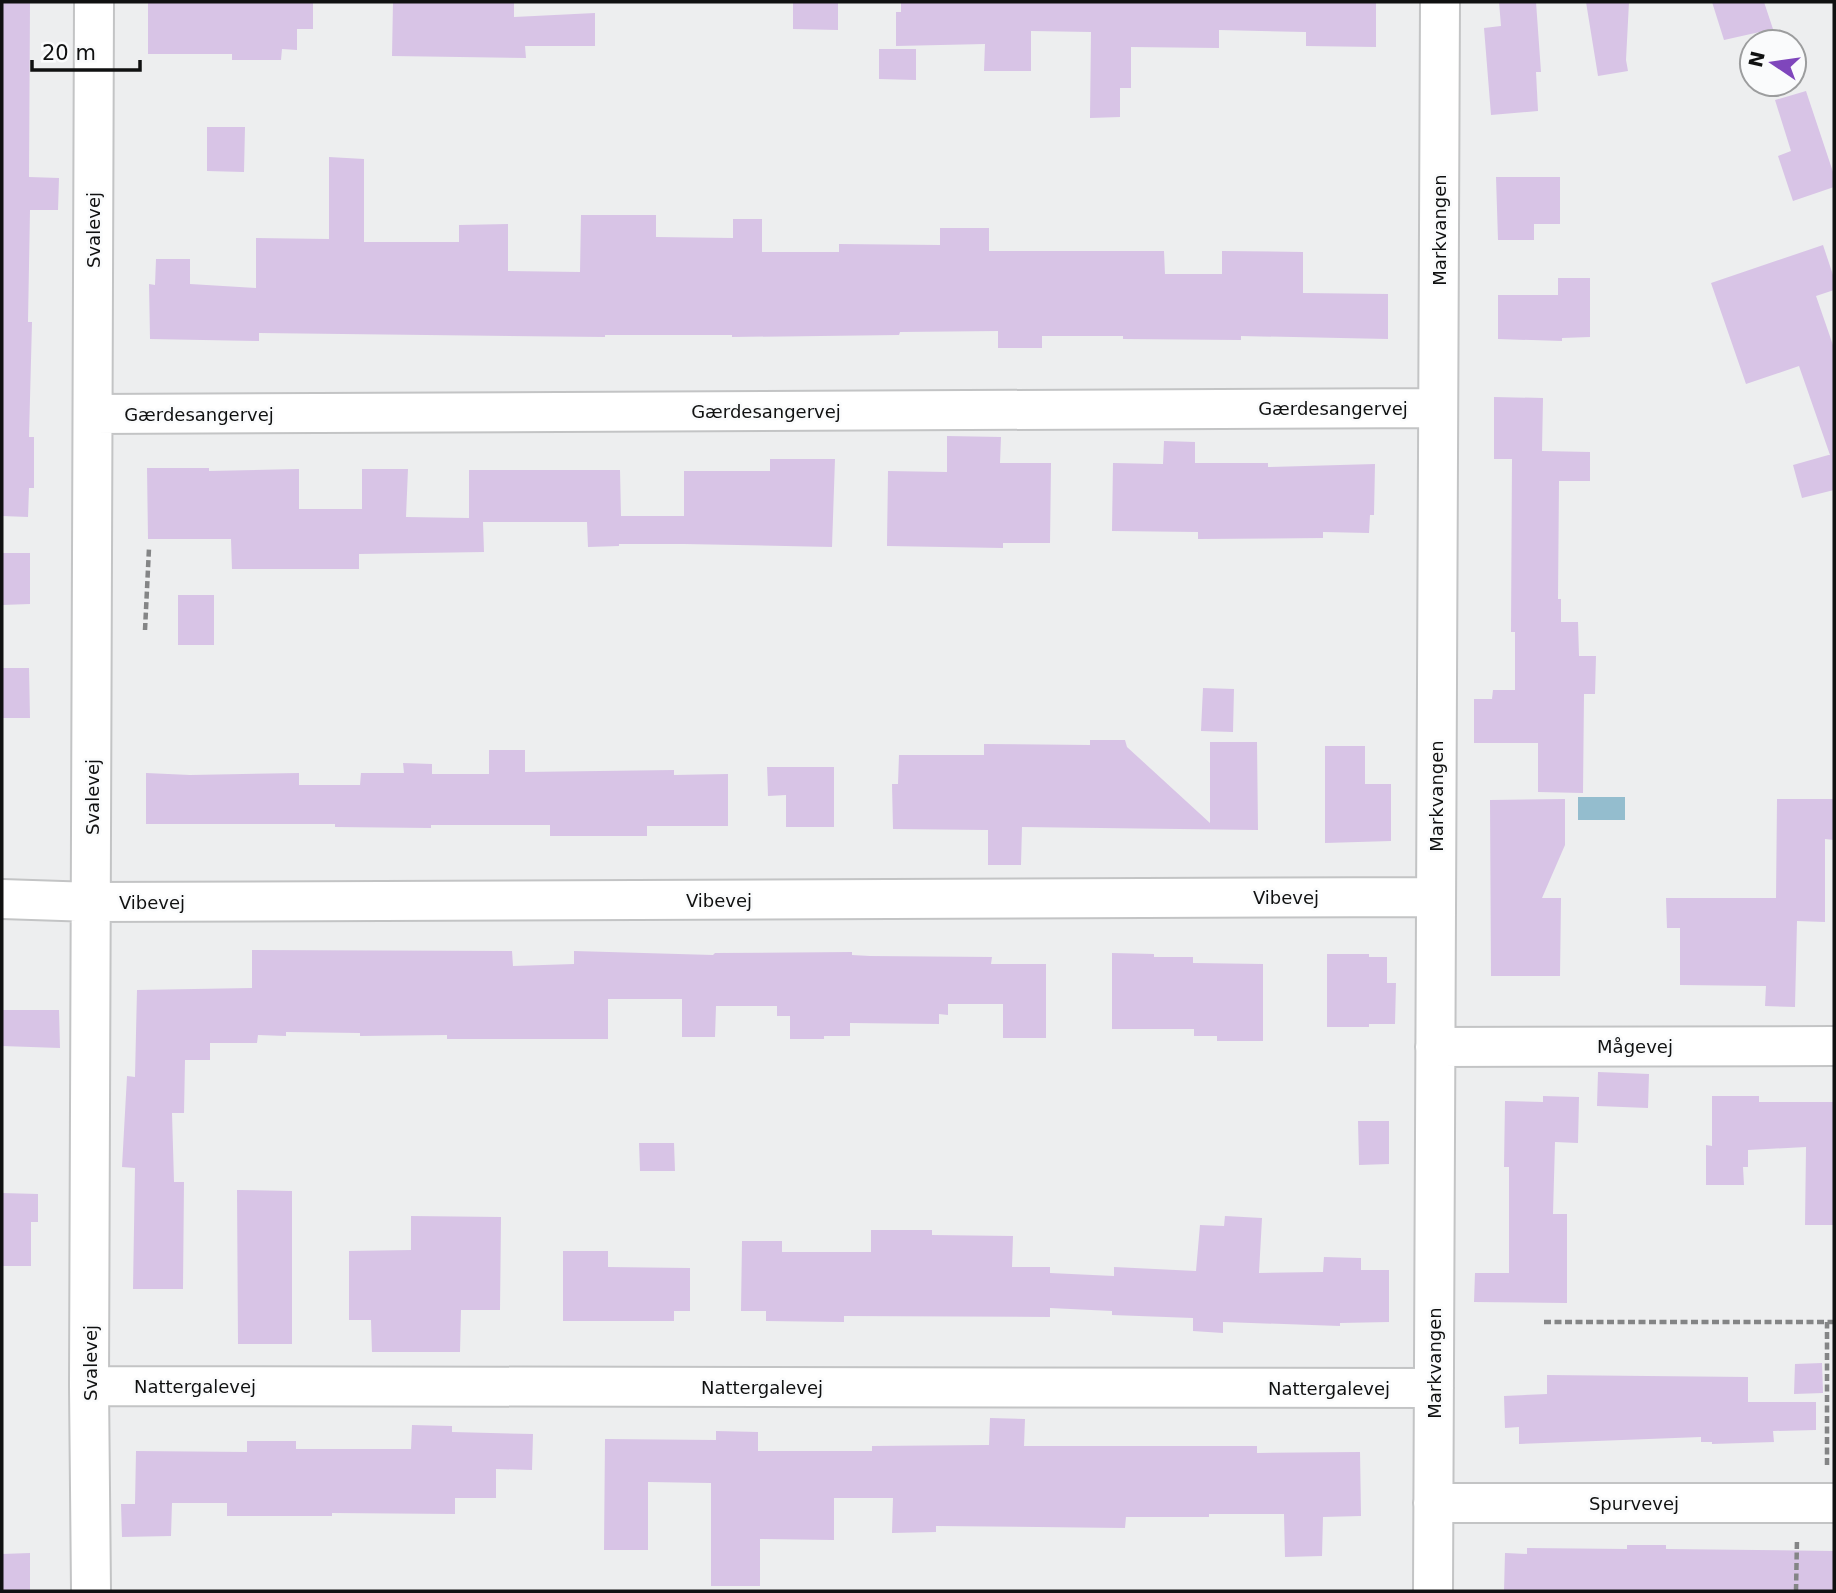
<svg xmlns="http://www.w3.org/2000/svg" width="1836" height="1593" font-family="'DejaVu Sans',sans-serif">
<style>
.water{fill:#94bdce}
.building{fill:#d8c4e6}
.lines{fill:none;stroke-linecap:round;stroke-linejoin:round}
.minor-casing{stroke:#c3c4c5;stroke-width:42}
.path{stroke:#848586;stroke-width:4.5;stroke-dasharray:7 3.5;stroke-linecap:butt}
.minor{stroke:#fff;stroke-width:38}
.labels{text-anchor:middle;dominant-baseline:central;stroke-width:5;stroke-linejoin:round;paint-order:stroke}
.street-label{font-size:18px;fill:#101111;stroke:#fafbfc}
</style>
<rect width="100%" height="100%" fill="#edeeef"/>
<path class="water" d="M 1578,797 L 1625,797 L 1625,820 L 1578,820 Z"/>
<path class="building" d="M 2,2 L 30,2 L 29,177 L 59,178 L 58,210 L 30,210 L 28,322 L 32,322 L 29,437 L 34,437 L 34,488 L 29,488 L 28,517 L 2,516 Z
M 148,2 L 313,2 L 313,29 L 297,29 L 297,50 L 282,49 L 281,60 L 232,60 L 232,54 L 148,54 Z
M 393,2 L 514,2 L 514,17 L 595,13 L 595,46 L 525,46 L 526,58 L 392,56 Z
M 793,2 L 838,2 L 838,30 L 793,29 Z
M 901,2 L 1376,2 L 1376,47 L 1306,46 L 1306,32 L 1219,30 L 1219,48 L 1131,47 L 1131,88 L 1120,88 L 1120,117 L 1090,118 L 1091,32 L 1031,31 L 1031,71 L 984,71 L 985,44 L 896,46 L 896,12 L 901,12 Z
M 1499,2 L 1536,2 L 1541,72 L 1536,72 L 1538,111 L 1491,115 L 1484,28 L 1501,26 Z
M 1586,2 L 1629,2 L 1626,60 L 1628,71 L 1598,76 Z
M 1712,2 L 1764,2 L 1773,29 L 1724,40 Z
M 879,49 L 916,49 L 916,80 L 879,79 Z
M 1806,91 L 1834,175 L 1834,187 L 1793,201 L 1778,156 L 1791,151 L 1775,100 Z
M 207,127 L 245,127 L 244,172 L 207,171 Z
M 329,157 L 364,159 L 364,242 L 459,242 L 459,225 L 508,224 L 508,271 L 580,272 L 581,215 L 656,215 L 656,237 L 733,238 L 733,219 L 762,219 L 762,252 L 839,252 L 839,244 L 940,245 L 940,228 L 989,228 L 989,251 L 1164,251 L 1165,274 L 1222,274 L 1222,251 L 1303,252 L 1303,293 L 1388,294 L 1388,339 L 1241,336 L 1241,340 L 1123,339 L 1123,336 L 1042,336 L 1042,348 L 998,348 L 998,331 L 900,332 L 899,335 L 732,337 L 732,335 L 605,335 L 605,337 L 259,333 L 259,341 L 150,339 L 149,284 L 155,285 L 156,259 L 190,259 L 190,284 L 256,288 L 256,238 L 329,239 Z
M 1496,177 L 1560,177 L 1560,224 L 1534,224 L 1534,240 L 1498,240 Z
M 1823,245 L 1834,278 L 1834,290 L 1816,296 L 1834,348 L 1834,490 L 1802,498 L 1793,465 L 1832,454 L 1830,455 L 1799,366 L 1746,384 L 1711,283 Z
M 1558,278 L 1590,278 L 1590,337 L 1562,338 L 1562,341 L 1498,339 L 1498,295 L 1558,295 Z
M 1494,397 L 1543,398 L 1542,451 L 1590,452 L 1590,481 L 1559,481 L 1558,599 L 1561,599 L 1561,622 L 1578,622 L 1579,656 L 1596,656 L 1595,694 L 1584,694 L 1583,793 L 1538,792 L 1538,743 L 1474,743 L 1474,699 L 1492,699 L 1493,690 L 1515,690 L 1515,632 L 1511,632 L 1512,459 L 1494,459 Z
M 947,436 L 1001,437 L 1000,463 L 1051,463 L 1050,543 L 1003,543 L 1003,548 L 887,546 L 888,471 L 947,472 Z
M 1164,441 L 1195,442 L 1195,463 L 1268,463 L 1268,467 L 1375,464 L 1374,515 L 1370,515 L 1369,533 L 1323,532 L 1323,538 L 1198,539 L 1198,532 L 1112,531 L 1113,463 L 1163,464 Z
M 770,459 L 835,459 L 832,547 L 684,544 L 619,544 L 619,546 L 588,547 L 587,522 L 483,522 L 484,552 L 359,554 L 359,569 L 232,569 L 231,539 L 148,539 L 147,468 L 209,468 L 209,471 L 299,469 L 299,509 L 362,509 L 362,469 L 408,469 L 406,517 L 469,518 L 469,470 L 620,470 L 621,516 L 684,516 L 684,471 L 770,471 Z
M 2,553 L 30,553 L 30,604 L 2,605 Z
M 178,595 L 214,595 L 214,645 L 178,645 Z
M 2,668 L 29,668 L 30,718 L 2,718 Z
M 1203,688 L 1234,689 L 1233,732 L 1201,731 Z
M 1090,740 L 1125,740 L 1127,747 L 1210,823 L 1210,742 L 1257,742 L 1258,830 L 1022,827 L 1021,865 L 988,865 L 988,830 L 893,829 L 892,784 L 898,784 L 899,755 L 984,755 L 984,744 L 1090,745 Z
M 1325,746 L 1365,746 L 1365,784 L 1391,784 L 1391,841 L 1325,843 Z
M 489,750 L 525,750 L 525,772 L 674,770 L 674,775 L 728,774 L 728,826 L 647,826 L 647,836 L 550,836 L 550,825 L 431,825 L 431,828 L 335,827 L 335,824 L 146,824 L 146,773 L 190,775 L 299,773 L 299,785 L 360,785 L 361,773 L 404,773 L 403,763 L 432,764 L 432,774 L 489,774 Z
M 767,767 L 834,767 L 834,827 L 786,827 L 786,795 L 768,796 Z
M 1565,799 L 1565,845 L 1542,898 L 1561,898 L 1560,976 L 1491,976 L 1490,800 Z
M 1777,799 L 1834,799 L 1834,840 L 1825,839 L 1825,922 L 1797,921 L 1795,1007 L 1765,1006 L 1766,986 L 1680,985 L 1680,928 L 1667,928 L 1666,898 L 1776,898 Z
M 252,950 L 512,951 L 513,966 L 574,964 L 574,951 L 713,955 L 715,953 L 852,952 L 852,955 L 870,956 L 992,957 L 991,964 L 1046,964 L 1046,1038 L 1003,1038 L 1003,1004 L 948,1004 L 948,1015 L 939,1014 L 939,1024 L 850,1023 L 850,1036 L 824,1036 L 824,1039 L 790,1039 L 790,1016 L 777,1016 L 777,1006 L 716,1006 L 715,1037 L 682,1037 L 682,999 L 608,999 L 608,1039 L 447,1039 L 447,1035 L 360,1036 L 360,1033 L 286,1032 L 286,1036 L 258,1035 L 257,1043 L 210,1043 L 210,1060 L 185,1060 L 184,1113 L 172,1113 L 174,1182 L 184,1182 L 183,1289 L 133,1289 L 135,1168 L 122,1167 L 127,1076 L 135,1077 L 137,990 L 252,988 Z
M 1112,953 L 1154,954 L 1154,957 L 1193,957 L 1193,963 L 1263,964 L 1263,1041 L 1217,1041 L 1217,1036 L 1194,1036 L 1194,1029 L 1112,1029 Z
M 1327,954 L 1369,954 L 1369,957 L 1387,957 L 1387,983 L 1396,983 L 1395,1024 L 1369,1024 L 1369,1027 L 1327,1027 Z
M 2,1010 L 59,1010 L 60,1048 L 2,1046 Z
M 1598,1072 L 1649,1074 L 1648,1108 L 1597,1106 Z
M 1543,1096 L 1579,1097 L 1578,1143 L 1555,1142 L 1553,1214 L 1567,1214 L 1567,1303 L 1474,1302 L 1475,1273 L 1509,1273 L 1509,1167 L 1504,1167 L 1505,1101 L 1543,1102 Z
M 1712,1096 L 1759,1096 L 1759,1102 L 1834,1102 L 1834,1225 L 1805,1225 L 1806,1147 L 1748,1150 L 1748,1167 L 1743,1167 L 1744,1185 L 1706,1185 L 1706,1145 L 1712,1146 Z
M 1358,1121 L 1389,1121 L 1389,1164 L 1359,1165 Z
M 639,1143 L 674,1143 L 675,1171 L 640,1171 Z
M 237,1190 L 292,1191 L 292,1344 L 238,1344 Z
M 2,1193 L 38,1194 L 38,1222 L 31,1222 L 31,1266 L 2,1266 Z
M 411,1216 L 501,1217 L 500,1310 L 461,1310 L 460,1352 L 372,1352 L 371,1320 L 349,1320 L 349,1251 L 411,1250 Z
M 1225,1216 L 1262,1218 L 1259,1273 L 1323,1272 L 1324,1257 L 1361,1258 L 1361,1270 L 1389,1270 L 1389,1322 L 1340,1323 L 1340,1326 L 1223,1322 L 1223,1333 L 1193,1331 L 1193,1318 L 1112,1315 L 1112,1311 L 1050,1308 L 1050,1317 L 844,1316 L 844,1322 L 766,1321 L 766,1311 L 741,1311 L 742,1241 L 782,1241 L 782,1252 L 871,1252 L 871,1230 L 932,1230 L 932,1235 L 1013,1236 L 1012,1267 L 1050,1267 L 1050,1273 L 1114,1276 L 1114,1267 L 1196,1271 L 1200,1225 L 1224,1226 Z
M 563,1251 L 608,1251 L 608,1267 L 690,1268 L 690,1311 L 674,1311 L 674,1321 L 563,1321 Z
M 1822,1363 L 1823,1393 L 1794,1394 L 1795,1364 Z
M 1547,1375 L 1748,1377 L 1748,1402 L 1816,1402 L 1816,1430 L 1773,1431 L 1774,1442 L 1712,1444 L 1712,1442 L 1701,1442 L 1701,1437 L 1519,1444 L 1519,1427 L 1505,1428 L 1504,1396 L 1547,1394 Z
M 990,1418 L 1025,1419 L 1024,1446 L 1257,1446 L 1257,1453 L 1360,1452 L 1361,1516 L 1323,1517 L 1322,1556 L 1285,1557 L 1284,1514 L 1209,1514 L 1209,1517 L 1126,1517 L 1125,1528 L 936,1526 L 936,1532 L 892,1533 L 893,1498 L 834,1498 L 834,1540 L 760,1539 L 760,1586 L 711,1586 L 711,1483 L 648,1482 L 648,1550 L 604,1550 L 605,1439 L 716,1440 L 716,1431 L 758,1432 L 758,1451 L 872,1451 L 872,1446 L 989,1445 Z
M 412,1425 L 452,1426 L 452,1432 L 533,1434 L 532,1470 L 496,1469 L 496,1498 L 455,1498 L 455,1514 L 332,1513 L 332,1516 L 227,1516 L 227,1503 L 172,1503 L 171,1536 L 122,1537 L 121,1504 L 135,1504 L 136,1451 L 247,1452 L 247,1441 L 296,1441 L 296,1449 L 411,1449 Z
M 1627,1545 L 1666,1545 L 1666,1549 L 1834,1551 L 1834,1591 L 1504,1591 L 1505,1553 L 1527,1554 L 1527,1548 L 1627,1549 Z
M 30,1553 L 30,1591 L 2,1591 L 2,1554 Z"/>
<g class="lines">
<defs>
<path id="minor" d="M 93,414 L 1438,408
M 2,899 L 92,902 L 1436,897
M 1435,1047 L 1834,1046
M 89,1386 L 1434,1388
M 1433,1503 L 1834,1503
M 91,1591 L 89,1386 L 94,2
M 1433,1591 L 1440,2"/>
</defs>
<use href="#minor" class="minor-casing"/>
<path class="path" d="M 145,630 L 149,548
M 1544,1322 L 1834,1322
M 1827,1465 L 1827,1322
M 1796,1591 L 1797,1539"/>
<use href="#minor" class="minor"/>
</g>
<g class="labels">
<g class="street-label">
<text transform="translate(93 230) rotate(-90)">Svalevej</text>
<text transform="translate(1439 230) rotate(-90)">Markvangen</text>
<text x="1333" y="408">Gærdesangervej</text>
<text x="766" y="411">Gærdesangervej</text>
<text x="199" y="414">Gærdesangervej</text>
<text transform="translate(1436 796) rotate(-90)">Markvangen</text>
<text transform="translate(92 797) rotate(-90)">Svalevej</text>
<text x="1286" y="897">Vibevej</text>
<text x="719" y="900">Vibevej</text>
<text x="152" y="902">Vibevej</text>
<text x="1635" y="1046">Mågevej</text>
<text transform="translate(90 1363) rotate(-90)">Svalevej</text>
<text transform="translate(1434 1363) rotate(-90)">Markvangen</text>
<text x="195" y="1386">Nattergalevej</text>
<text x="762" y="1387">Nattergalevej</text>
<text x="1329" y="1388">Nattergalevej</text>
<text x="1634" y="1503">Spurvevej</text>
</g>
</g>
<rect width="1836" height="1593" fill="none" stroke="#101111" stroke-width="7"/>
<g transform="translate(1773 63) rotate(283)"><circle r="33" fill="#fafbfc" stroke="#9c9d9e" stroke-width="2"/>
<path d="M0-5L12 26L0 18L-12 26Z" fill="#7f46bc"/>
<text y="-10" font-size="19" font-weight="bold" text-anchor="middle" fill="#101111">N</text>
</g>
<path d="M32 60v10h108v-10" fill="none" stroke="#101111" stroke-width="3.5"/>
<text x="42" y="60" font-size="21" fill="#101111" stroke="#fafbfc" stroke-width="5" paint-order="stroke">20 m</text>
</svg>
